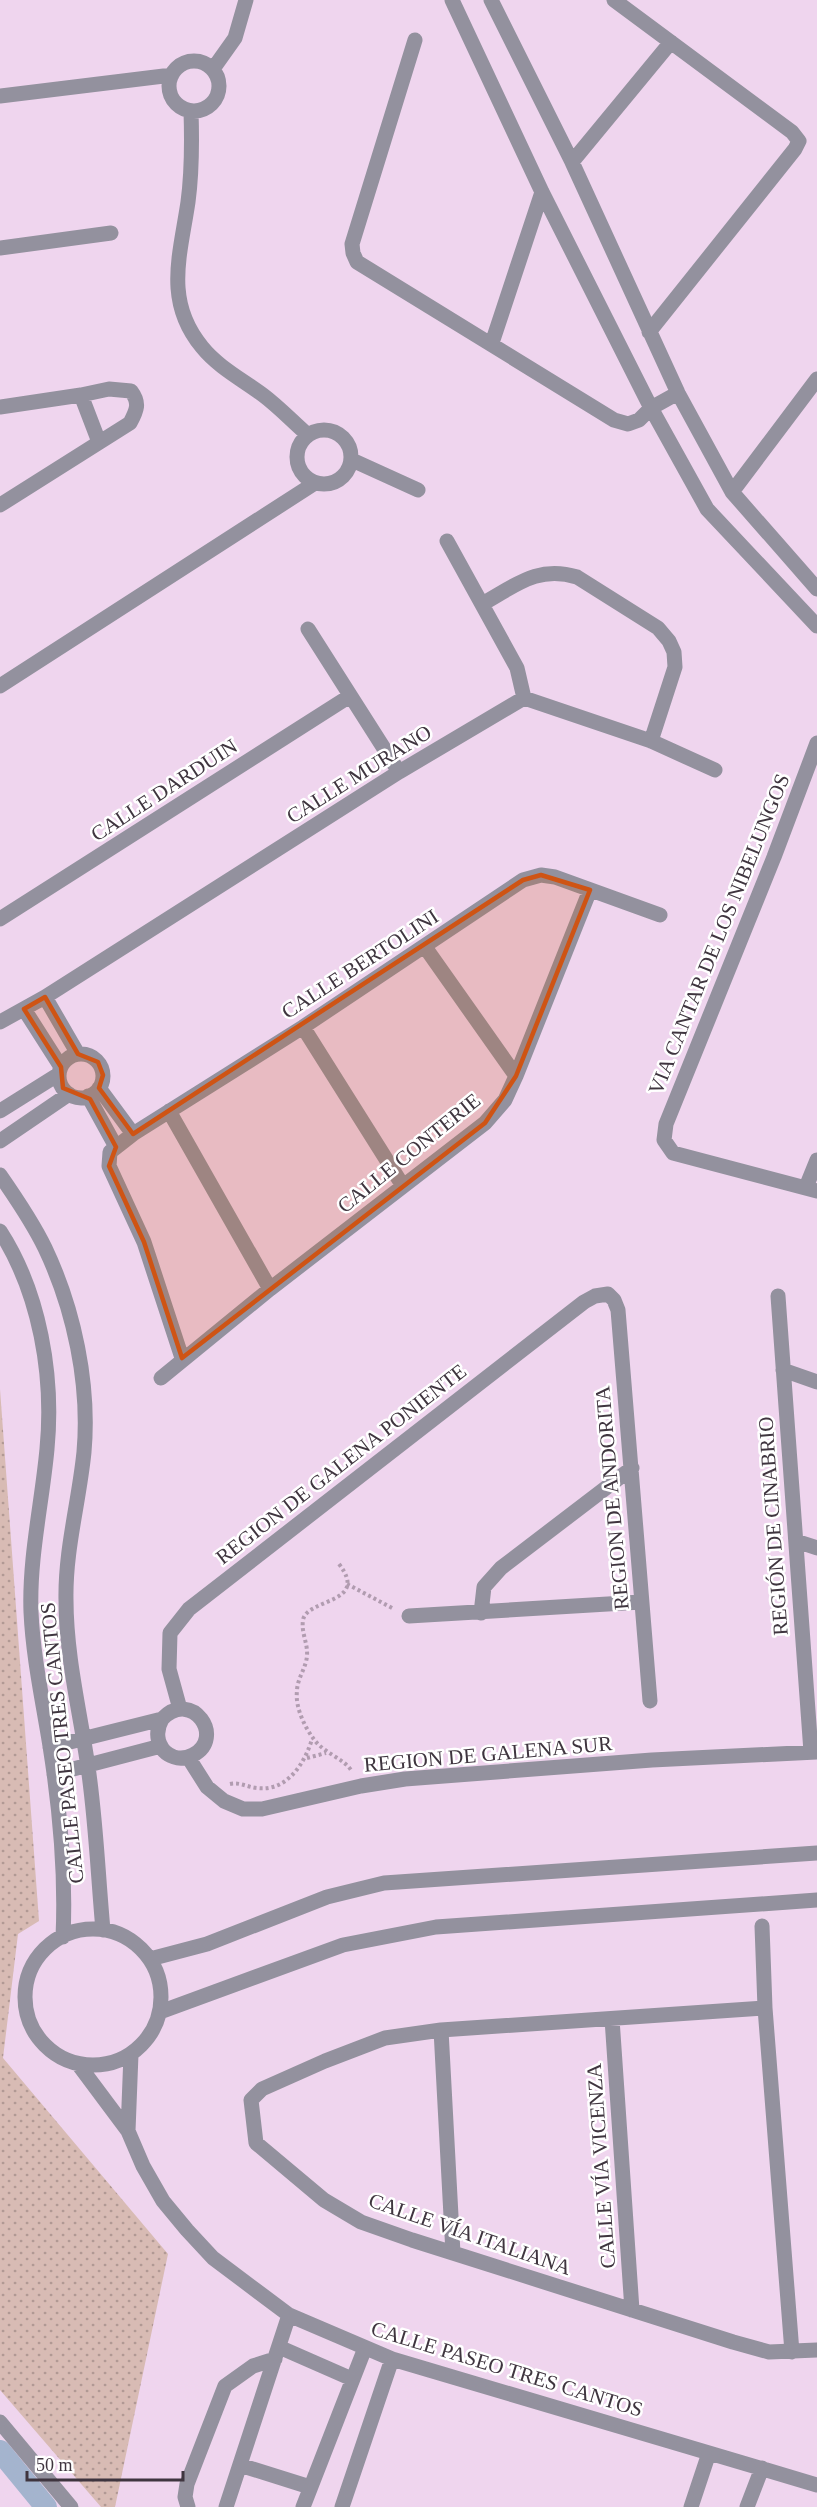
<svg xmlns="http://www.w3.org/2000/svg" width="817" height="2507" font-family="Georgia,serif">
<style>
.grass{fill:url(#grass-dots)}
.lines{fill:none;stroke-linecap:round;stroke-linejoin:round}
.canal{stroke:#a4b4ce;stroke-width:22}
.path{stroke:#b19cb0;stroke-width:4;stroke-dasharray:3 3;stroke-linecap:butt}
.minor{stroke:#93919e;stroke-width:15}
.marked{fill:#cf5414;fill-opacity:0.2;stroke:#cf5414;stroke-width:4.5;stroke-linejoin:round}
.labels{text-anchor:middle;dominant-baseline:central;stroke-width:5;stroke-linejoin:round;paint-order:stroke}
.street-label{font-size:21px;fill:#3f353f;stroke:#fff}
</style>
<defs>
<pattern id="grass-dots" width="8" height="8" patternUnits="userSpaceOnUse" patternTransform="scale(1.5)"><rect width="8" height="8" fill="#d8bbb4"/><path d="M2 2h.1M6 6h.1" fill="none" stroke="#b19994" stroke-width="1.8" stroke-linecap="round"/></pattern>
</defs>
<rect width="100%" height="100%" fill="#efd5ee"/>
<path class="grass" d="M 0,1389 L 39,1921 L 18,1934 L 3,2058 L 168,2254 L 115,2507 L 101,2507 L 0,2390 Z"/>
<g class="lines">
<path class="canal" d="M 0,2451 L 46,2507"/>
<path class="path" d="M 339,1564 C 370,1604 307,1598 303,1620 C 301,1633 308,1643 307,1656 C 306,1668 297,1679 297,1691 C 295,1706 304,1726 313,1738 C 323,1753 343,1758 351,1770
M 347,1584 L 394,1609
M 307,1758 L 326,1753
M 230,1784 C 240,1782 247,1787 257,1788 C 287,1792 305,1763 312,1739"/>
<path class="minor" d="M 452,0 L 542,192 L 651,408 L 707,509 L 817,626
M 491,0 L 572,162 L 678,393 L 732,492 L 817,589
M 614,0 L 792,132 L 799,141 L 795,149 L 649,332
M 415,40 L 352,244 L 353,253 L 357,262 L 614,420 L 628,424 L 639,420 L 651,408 L 678,393
M169 86a25 25 0 1 1 50 0a25 25 0 1 1-50 0Z
M 213,69 L 235,38 L 246,0
M 0,96 L 172,75
M 191,111 C 192,141 192,172 188,202 C 180,256 164,301 202,347 C 218,367 243,380 263,395 C 279,407 293,422 308,435
M 572,162 L 671,42
M 0,248 L 111,233
M 492,343 L 542,192
M 81,395 L 99,442
M 0,407 L 81,395 L 109,389 L 131,391 C 140,403 137,410 130,423 L 0,505
M297 457a27 27 0 1 1 54 0a27 27 0 1 1-54 0Z
M 352,460 L 418,490
M 732,492 L 817,379
M 447,541 L 517,668 L 524,698
M 482,604 C 515,586 537,565 577,577 L 658,628 L 669,641 L 674,652 L 675,667 L 651,741
M 308,629 L 399,772
M 0,686 L 315,483
M 817,743 L 774,857 L 666,1124 L 664,1140 L 673,1153 L 817,1191
M 0,919 L 350,696
M 425,947 L 516,1076
M 45,997 L 78,1054
M 24,1009 L 61,1067
M 0,1022 L 45,997 L 399,772 L 524,698 L 651,741 L 715,770
M 303,1027 L 403,1186
M59 1076a22 22 0 1 1 44 0a22 22 0 1 1-44 0Z
M 99,1088 L 133,1134
M 88,1096 L 116,1147
M 0,1111 L 59,1074
M 169,1111 L 270,1289
M 0,1141 L 69,1094
M 0,1175 C 16,1198 33,1223 45,1248 C 74,1309 90,1384 84,1452 C 79,1502 65,1550 66,1600 C 66,1656 80,1712 88,1767 C 96,1821 98,1876 103,1930
M 806,1187 L 817,1160
M 0,1231 C 40,1293 54,1376 47,1449 C 42,1503 29,1558 31,1612 C 33,1657 43,1702 50,1746 C 60,1809 66,1873 63,1937
M 778,1296 L 811,1752
M 182,1358 L 144,1242 L 109,1166 L 110,1152 L 133,1134 L 303,1027 L 523,880 L 541,875 L 555,877 L 660,915
M 783,1370 L 817,1382
M 161,1378 L 270,1289 L 485,1123 L 505,1100 L 516,1076 L 590,890
M 796,1541 L 817,1548
M 481,1613 L 484,1587 L 501,1568 L 632,1468
M 409,1616 L 641,1602
M 180,1709 L 169,1669 L 170,1633 L 189,1609 L 584,1302 L 595,1296 L 608,1294 L 614,1300 L 618,1310 L 650,1701
M 50,1747 L 162,1719 C 192,1688 226,1738 193,1755 C 187,1758 180,1759 174,1757 C 157,1751 154,1733 162,1719
M 188,1757 L 207,1787 L 224,1801 L 243,1809 L 262,1809 L 361,1786 L 405,1779 L 652,1760 L 817,1752
M 54,1774 L 161,1746
M 762,1926 L 765,2008 L 792,2352
M25 1997a68 68 0 1 1 136 0a68 68 0 1 1-136 0Z
M 150,1959 L 207,1944 L 327,1897 L 384,1883 L 817,1853
M 765,2008 L 441,2030 L 385,2038 L 325,2061 L 262,2089 L 251,2100 L 256,2143 L 324,2200 L 361,2222 L 412,2240 L 733,2342 L 769,2352 L 817,2350
M 160,2012 L 343,1945 L 436,1927 L 817,1900
M 612,2019 L 632,2310
M 441,2030 L 453,2253
M 78,2064 L 128,2131 L 143,2166 L 163,2201 L 187,2230 L 213,2258 L 289,2315 L 392,2359 L 817,2485
M 128,2131 L 131,2054
M 279,2347 L 352,2379
M 0,2422 L 71,2507
M 240,2465 L 310,2487
M 188,2507 L 185,2497 L 187,2484 L 225,2386 L 253,2366 L 275,2359
M 226,2507 L 289,2315
M 303,2507 L 365,2348
M 342,2507 L 392,2359
M 691,2507 L 709,2453
M 747,2507 L 762,2468"/>
</g>
<path class="marked" d="M 541,875 L 590,890 L 516,1076 L 485,1123 L 182,1358 L 144,1242 L 109,1166 L 116,1147 L 90,1099 L 63,1088 L 61,1067 L 24,1009 L 45,997 L 78,1054 L 98,1062 L 103,1075 L 99,1088 L 133,1134 L 523,880 Z"/>
<g class="labels">
<g class="street-label">
<text transform="translate(359 774) rotate(-32)">CALLE MURANO</text>
<text transform="translate(164 790) rotate(-33)">CALLE DARDUIN</text>
<text transform="translate(719 934) rotate(-68)">VIA CANTAR DE LOS NIBELUNGOS</text>
<text transform="translate(360 964) rotate(-33)">CALLE BERTOLINI</text>
<text transform="translate(409 1153) rotate(-39)">CALLE CONTERIE</text>
<text transform="translate(341 1464) rotate(-38)">REGION DE GALENA PONIENTE</text>
<text transform="translate(612 1498) rotate(-95)">REGION DE ANDORITA</text>
<text transform="translate(773 1526) rotate(-94)">REGIÓN DE CINABRIO</text>
<text transform="translate(62 1743) rotate(-96)">CALLE PASEO TRES CANTOS</text>
<text transform="translate(488 1754) rotate(-5)">REGION DE GALENA SUR</text>
<text transform="translate(601 2166) rotate(-94)">CALLE VÍA VICENZA</text>
<text transform="translate(470 2234) rotate(19)">CALLE VÍA ITALIANA</text>
<text transform="translate(507 2369) rotate(17)">CALLE PASEO TRES CANTOS</text>
</g>
</g>
<path d="M27 2471v9h156v-9" fill="none" stroke="#3f353f" stroke-width="3"/>
<text x="36" y="2471" font-size="18" fill="#3f353f" stroke="#ffffff" stroke-width="4.5" paint-order="stroke">50 m</text>
</svg>
